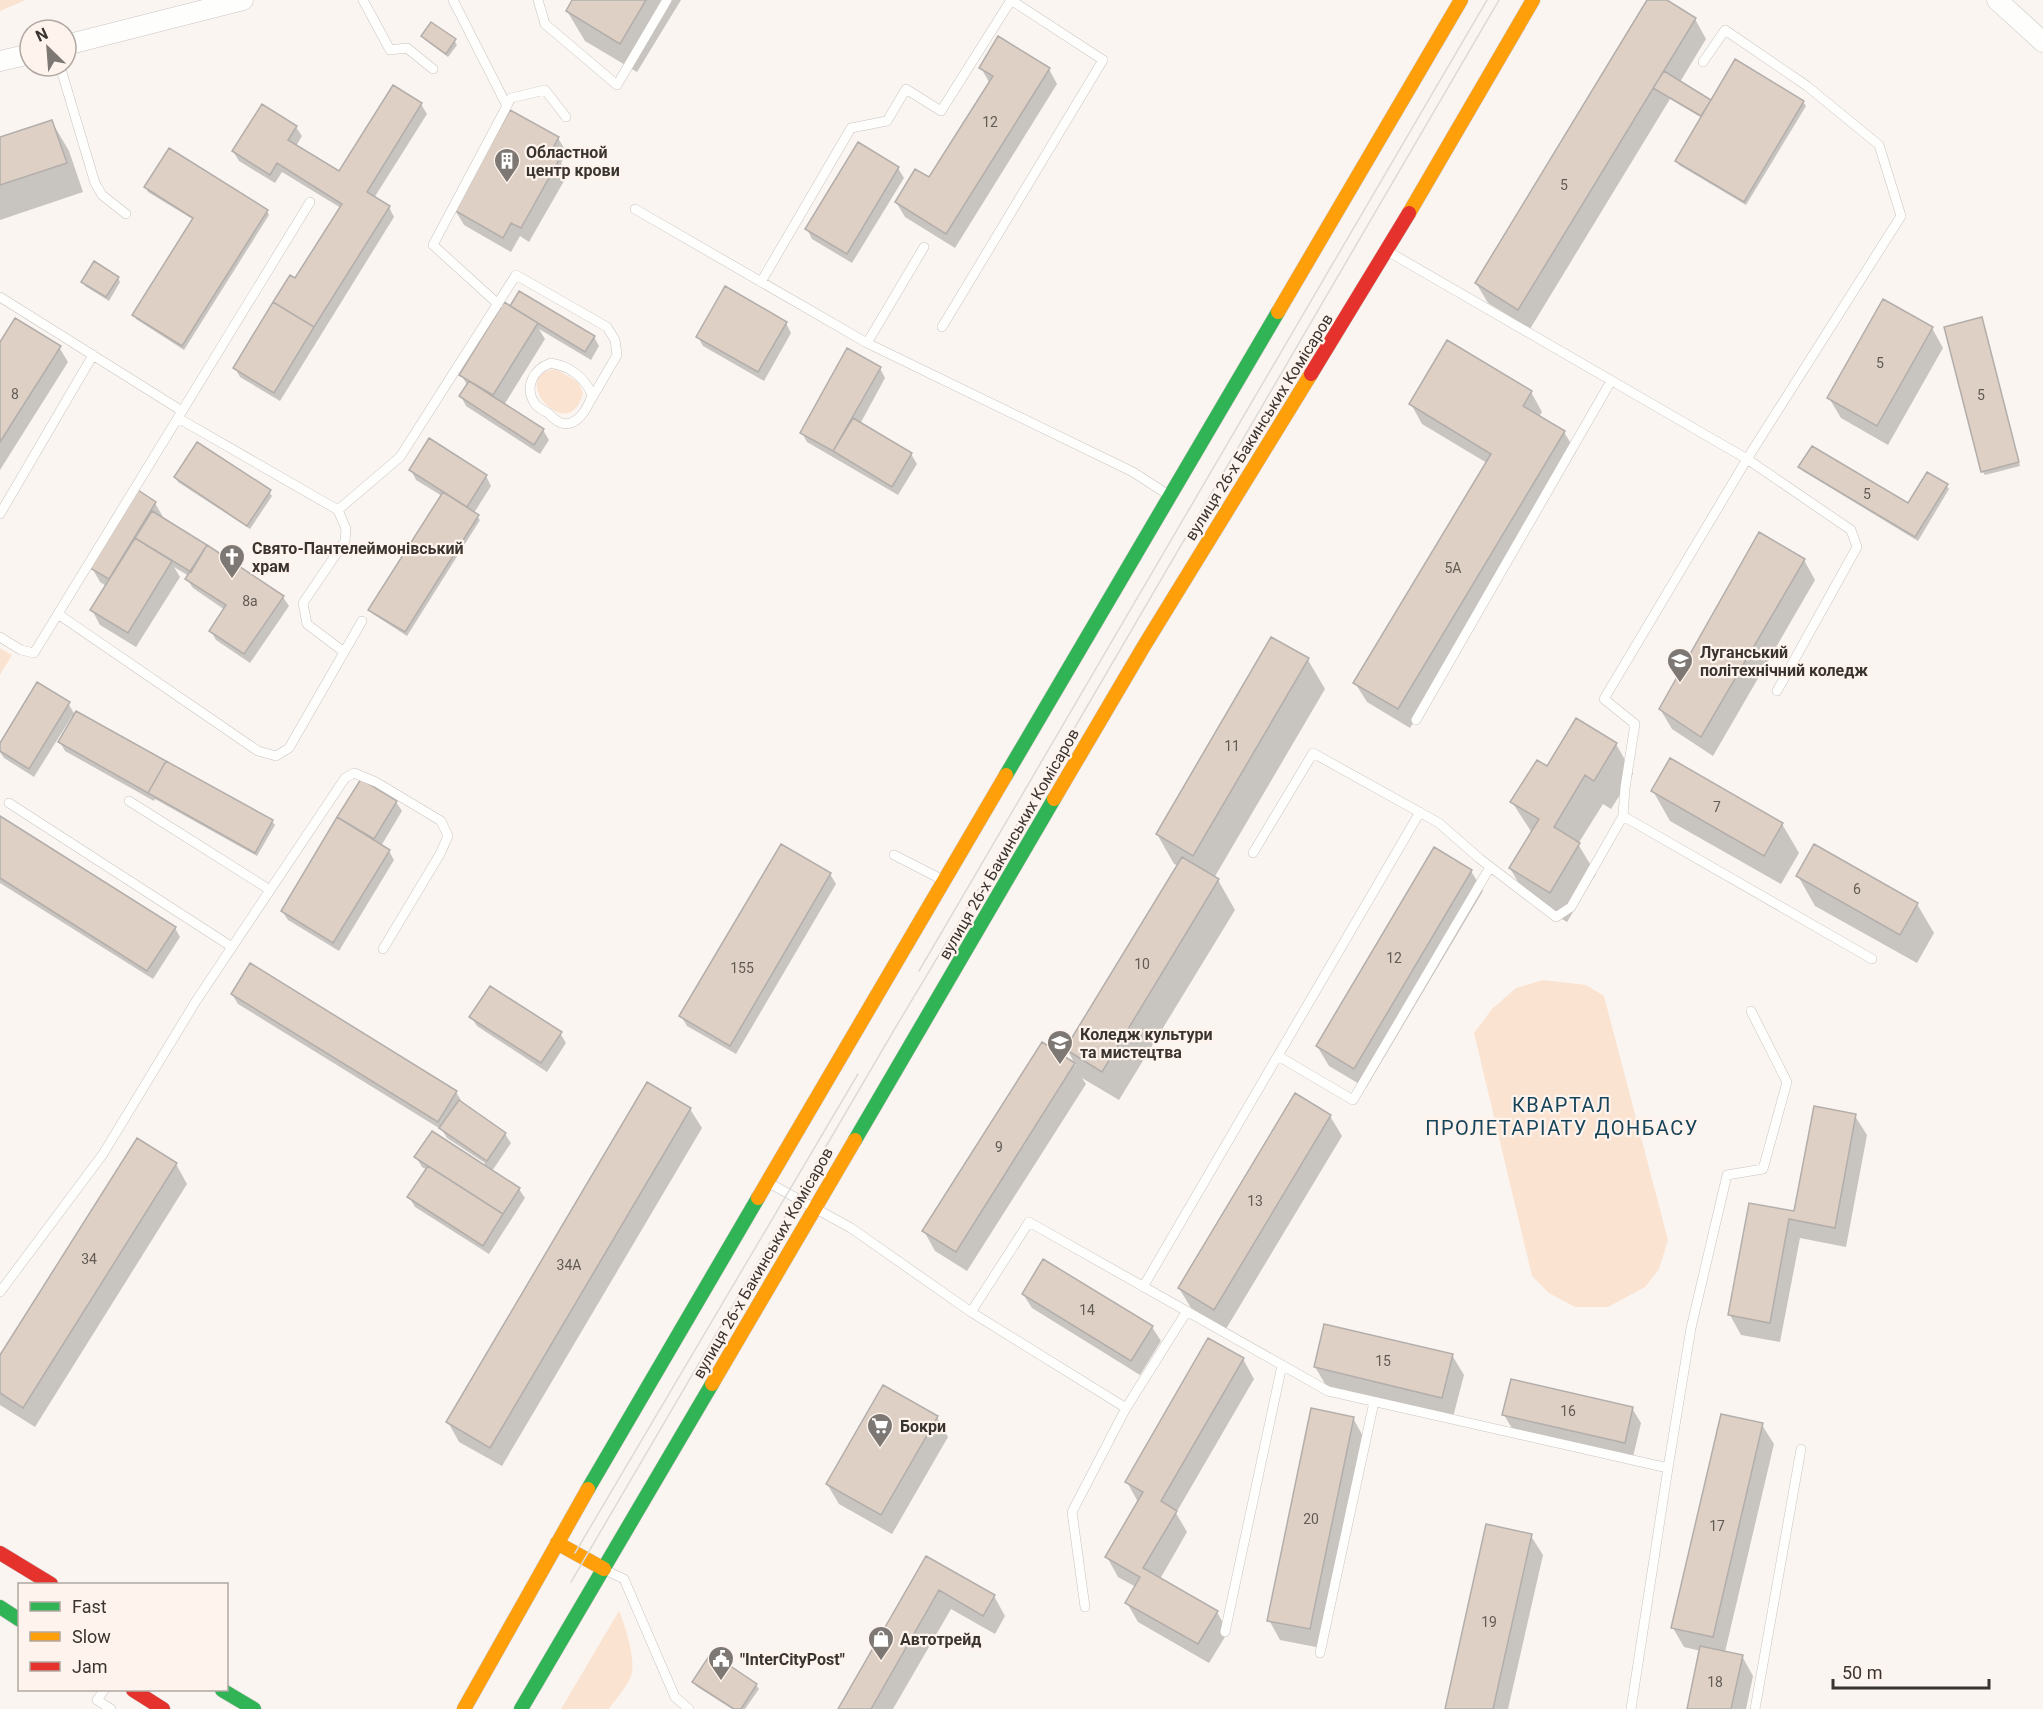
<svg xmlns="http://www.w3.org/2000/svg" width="2043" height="1709" font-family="Roboto,sans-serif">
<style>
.green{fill:#fae3d1}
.shadow{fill:#0003}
.building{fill:#ded0c4;stroke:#b3aeab;stroke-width:1.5}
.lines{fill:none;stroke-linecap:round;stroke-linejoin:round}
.lane-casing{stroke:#c9c4c1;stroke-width:10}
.street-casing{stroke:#c9c4c1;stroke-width:21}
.fast-casing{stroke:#c9c4c1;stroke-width:15}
.slow-casing{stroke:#c9c4c1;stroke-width:15}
.jam-casing{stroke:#c9c4c1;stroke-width:15}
.lane{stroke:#fefefd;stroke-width:9}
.street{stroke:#fefefd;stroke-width:20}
.fast{stroke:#30b455;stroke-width:14}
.slow{stroke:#ff9f0a;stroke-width:14}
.jam{stroke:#e5322d;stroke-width:14}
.tram{stroke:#dcdad8;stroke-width:1.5}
.labels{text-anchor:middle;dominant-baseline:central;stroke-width:4.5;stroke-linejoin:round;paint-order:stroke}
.number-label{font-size:14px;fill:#625b55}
.poi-label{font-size:16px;font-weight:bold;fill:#393430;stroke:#fff4ed;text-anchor:start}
.street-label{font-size:16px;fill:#393430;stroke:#fff4ed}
.quarter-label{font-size:20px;letter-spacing:1.5px;fill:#174459;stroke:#fff4ed}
</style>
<rect width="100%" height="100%" fill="#fbf5f1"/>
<path class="green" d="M 0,0 L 26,0 L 0,11 Z
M 556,369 L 578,382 L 583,393 C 570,448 505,375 556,369 Z
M 0,648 L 12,655 L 0,675 Z
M 1543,980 L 1586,985 L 1604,996 L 1668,1240 L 1659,1269 L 1645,1287 L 1608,1307 L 1575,1307 L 1549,1293 L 1532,1276 L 1474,1033 L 1492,1009 L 1516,988 Z
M 619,1611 C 625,1624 635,1658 632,1672 C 631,1682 615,1700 609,1709 L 561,1709 Z"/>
<path class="shadow" d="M 574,0 L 681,0 L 637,72 L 585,41 L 567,11 Z
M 1649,0 L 1664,0 L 1695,19 L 1706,39 L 1680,82 L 1712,102 L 1803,102 L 1806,106 L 1746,205 L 1679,165 L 1676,161 L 1702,118 L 1670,99 L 1530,329 L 1488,303 L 1476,283 Z
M 423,36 L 454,40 L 457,45 L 448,57 L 425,40 Z
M 981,68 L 1049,69 L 1057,84 L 955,248 L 905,217 L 896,202 L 929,179 L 989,82 Z
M 421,104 L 427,114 L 374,198 L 389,207 L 394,217 L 280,401 L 240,377 L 235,368 L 296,280 L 341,208 L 282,172 L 275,183 L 239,161 L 233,151 L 296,127 L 302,136 L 296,146 L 339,173 Z
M 52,122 L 69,151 L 83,192 L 0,220 L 0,139 Z
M 558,138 L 567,153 L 561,163 L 568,174 L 529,242 L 520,236 L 511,252 L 464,225 L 455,210 Z
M 898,168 L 904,178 L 852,263 L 812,239 L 807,229 Z
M 146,188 L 267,211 L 269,215 L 184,350 L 136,319 L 134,315 L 194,220 L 148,192 Z
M 118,278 L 120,282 L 109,301 L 85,286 L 83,282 Z
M 505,304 L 594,337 L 599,346 L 591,360 L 539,329 L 545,339 L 504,405 L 543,430 L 549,440 L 540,454 L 466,406 L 461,396 L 468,386 L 461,375 Z
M 1981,319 L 2020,466 L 1985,475 L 1982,471 Z
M 786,323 L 791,333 L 764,381 L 703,346 L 698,337 Z
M 1932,328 L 1943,348 L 1888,445 L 1841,418 L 1829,398 Z
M 0,345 L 59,347 L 68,362 L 0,470 Z
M 880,368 L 885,378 L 860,424 L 911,454 L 917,464 L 898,495 L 807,442 L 802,433 Z
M 1531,392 L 1542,412 L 1539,417 L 1564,432 L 1576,452 L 1410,728 L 1367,702 L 1355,683 L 1487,463 L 1422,424 L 1411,404 Z
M 1800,467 L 1909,505 L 1946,485 L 1949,489 L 1918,541 L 1803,471 Z
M 411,470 L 486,476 L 491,486 L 474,513 L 480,520 L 407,636 L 373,614 L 370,610 L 442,496 L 416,480 Z
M 175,477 L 269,492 L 272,496 L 250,529 L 178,482 Z
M 155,503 L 163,517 L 162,520 L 283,597 L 289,606 L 250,663 L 216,640 L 211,631 L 225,610 L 193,588 L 187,579 L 189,576 L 174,567 L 180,577 L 136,647 L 100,625 L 92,610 L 106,586 L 100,582 L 92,568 Z
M 1804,560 L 1815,580 L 1713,756 L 1672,729 L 1660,709 Z
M 1308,660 L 1325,689 L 1214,878 L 1218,880 L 1235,910 L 1119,1100 L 1082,1078 L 1086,1084 L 967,1271 L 935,1251 L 924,1231 L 1043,1044 L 1076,1066 L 1067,1049 L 1179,866 L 1174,864 L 1157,834 Z
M 68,703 L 75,715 L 272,821 L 275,825 L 257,856 L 155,799 L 154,801 L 65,751 L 60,742 L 74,718 L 72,716 L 34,777 L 4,758 L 0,752 L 0,746 Z
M 1616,744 L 1633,774 L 1611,809 L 1603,804 L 1578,844 L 1596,874 L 1567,922 L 1527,898 L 1510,868 L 1532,833 L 1512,802 Z
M 361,781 L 396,802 L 402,811 L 381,846 L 389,851 L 394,860 L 339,951 L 288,920 L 282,911 Z
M 1653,791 L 1782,824 L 1799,853 L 1781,884 L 1670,821 Z
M 0,819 L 175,928 L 180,937 L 153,979 L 0,883 Z
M 1471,871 L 1483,891 L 1366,1088 L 1329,1066 L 1317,1046 Z
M 830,874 L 836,884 L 736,1054 L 687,1026 L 681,1016 Z
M 1798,876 L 1917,904 L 1934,933 L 1917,963 L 1815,906 Z
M 232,994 L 456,1092 L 462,1102 L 460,1103 L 505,1134 L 511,1143 L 492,1171 L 519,1189 L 525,1198 L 489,1254 L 415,1207 L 409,1197 L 427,1170 L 422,1167 L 416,1157 L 483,1166 L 485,1163 L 447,1138 L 442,1130 L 238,1004 Z
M 471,1017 L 560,1033 L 566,1043 L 547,1072 L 477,1026 Z
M 690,1109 L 702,1128 L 502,1466 L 459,1442 L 448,1422 Z
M 1330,1116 L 1342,1136 L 1226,1329 L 1191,1308 L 1179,1288 Z
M 1855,1116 L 1867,1135 L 1846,1247 L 1800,1238 L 1780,1342 L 1741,1335 L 1730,1315 L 1750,1204 L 1795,1213 Z
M 176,1164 L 187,1184 L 35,1427 L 0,1405 L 0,1358 Z
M 1023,1294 L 1152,1327 L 1161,1341 L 1140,1375 L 1032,1308 Z
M 1452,1355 L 1464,1375 L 1453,1417 L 1327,1387 L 1315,1367 Z
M 1243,1359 L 1254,1379 L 1176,1513 L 1187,1532 L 1160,1579 L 1217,1612 L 1228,1632 L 1209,1663 L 1138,1622 L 1127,1603 L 1136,1587 L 1118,1577 L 1107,1557 L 1138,1502 L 1127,1482 Z
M 1632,1408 L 1641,1423 L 1633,1457 L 1513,1430 L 1504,1415 Z
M 937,1417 L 948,1437 L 892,1534 L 839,1504 L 827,1484 Z
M 1353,1418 L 1364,1438 L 1321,1648 L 1280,1640 L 1269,1620 Z
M 1762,1425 L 1774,1444 L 1725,1652 L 1742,1656 L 1753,1676 L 1746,1709 L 1688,1709 L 1701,1651 L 1684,1647 L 1673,1628 Z
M 1531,1536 L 1543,1555 L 1508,1709 L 1447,1709 Z
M 927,1558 L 994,1596 L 1005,1616 L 995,1634 L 951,1609 L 893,1709 L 839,1709 Z
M 694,1682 L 756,1685 L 759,1689 L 745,1709 L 732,1709 L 696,1686 Z"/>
<path class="building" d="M 572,0 L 646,0 L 620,44 L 566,11 Z
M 1647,0 L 1667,0 L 1696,18 L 1518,310 L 1475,283 Z
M 431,22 L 456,39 L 446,54 L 421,36 Z
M 998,36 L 1050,68 L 946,234 L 895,202 L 915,169 L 929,177 L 993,76 L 979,68 Z
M 1735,59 L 1804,101 L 1744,202 L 1675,161 Z
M 1664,71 L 1711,100 L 1701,116 L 1653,88 Z
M 393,85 L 422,103 L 367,192 L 390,206 L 314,327 L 273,302 L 290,275 L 295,278 L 342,204 L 277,163 L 270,175 L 232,151 L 262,104 L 297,126 L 288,140 L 339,171 Z
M 510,110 L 559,137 L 550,153 L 560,158 L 521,228 L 511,223 L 503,238 L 454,210 Z
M 52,120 L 67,163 L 0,185 L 0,137 Z
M 858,142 L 899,167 L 847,254 L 805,229 Z
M 169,148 L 268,210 L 182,346 L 132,315 L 193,218 L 144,187 Z
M 94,261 L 119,277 L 106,297 L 81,282 Z
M 725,286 L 787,322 L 758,372 L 696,337 Z
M 519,291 L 595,336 L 585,352 L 510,306 Z
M 1883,299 L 1933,327 L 1877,426 L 1827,398 Z
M 273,302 L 314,327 L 274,393 L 233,368 Z
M 504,302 L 538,323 L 493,395 L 459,375 Z
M 1982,317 L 2019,462 L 1981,472 L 1944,327 Z
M 15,318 L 61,346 L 0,442 L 0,342 Z
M 1447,340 L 1532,391 L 1523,406 L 1565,431 L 1398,709 L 1353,683 L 1491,454 L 1409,404 Z
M 847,348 L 881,367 L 833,451 L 800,433 Z
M 469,381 L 544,429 L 534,445 L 459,396 Z
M 853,418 L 912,453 L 892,487 L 833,451 Z
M 429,438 L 487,475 L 467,507 L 409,470 Z
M 197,442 L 271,490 L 247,526 L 174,477 Z
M 1812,446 L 1908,503 L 1927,472 L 1948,484 L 1915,537 L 1798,467 Z
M 138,490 L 156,502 L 109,579 L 90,568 Z
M 443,492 L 479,515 L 405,632 L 368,610 Z
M 152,511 L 207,545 L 191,572 L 135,538 Z
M 1759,532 L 1805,559 L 1701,737 L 1659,709 Z
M 135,538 L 172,561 L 128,633 L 90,610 Z
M 207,545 L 284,596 L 244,654 L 209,631 L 226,605 L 185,579 Z
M 1271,637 L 1309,658 L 1193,856 L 1156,834 Z
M 37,682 L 70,702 L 29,769 L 0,751 L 0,743 Z
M 76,711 L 166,761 L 148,793 L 58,742 Z
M 1576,718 L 1617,743 L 1594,781 L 1585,775 L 1554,827 L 1580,843 L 1550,893 L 1509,868 L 1539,819 L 1510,802 L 1537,760 L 1547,766 Z
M 1670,758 L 1783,823 L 1764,856 L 1651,791 Z
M 166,761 L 273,820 L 255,853 L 148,793 Z
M 361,779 L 397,801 L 374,839 L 337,817 Z
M 0,816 L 176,927 L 147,971 L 0,878 Z
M 337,817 L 390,850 L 333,943 L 281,911 Z
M 781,844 L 831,873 L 730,1046 L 679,1016 Z
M 1814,844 L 1918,903 L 1900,935 L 1796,876 Z
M 1434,847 L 1472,870 L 1354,1069 L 1316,1046 Z
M 1182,857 L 1219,879 L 1102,1072 L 1065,1049 Z
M 250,963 L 457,1091 L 438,1122 L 231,994 Z
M 490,986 L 562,1032 L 541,1063 L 469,1017 Z
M 1042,1042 L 1075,1063 L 956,1252 L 922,1231 Z
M 647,1082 L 691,1108 L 490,1448 L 446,1422 Z
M 1295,1093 L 1331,1115 L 1214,1310 L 1178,1288 Z
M 459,1100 L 506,1133 L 487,1161 L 439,1128 Z
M 1814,1106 L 1856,1114 L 1835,1228 L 1789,1219 L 1770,1323 L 1728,1315 L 1749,1203 L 1794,1211 Z
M 432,1131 L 520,1188 L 503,1214 L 414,1157 Z
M 137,1138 L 177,1163 L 23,1408 L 0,1393 L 0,1355 Z
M 428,1166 L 503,1214 L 483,1246 L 407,1197 Z
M 1043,1259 L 1153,1326 L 1131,1361 L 1022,1294 Z
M 1324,1324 L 1453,1354 L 1442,1398 L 1314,1367 Z
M 1208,1338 L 1244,1358 L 1161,1501 L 1177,1511 L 1143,1568 L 1218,1611 L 1198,1644 L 1125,1603 L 1140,1577 L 1105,1557 L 1143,1492 L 1125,1482 Z
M 1511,1379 L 1633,1407 L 1625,1443 L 1502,1415 Z
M 883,1385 L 938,1416 L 881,1515 L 826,1484 Z
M 1311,1408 L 1354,1417 L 1310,1629 L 1267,1621 Z
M 1721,1414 L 1763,1423 L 1713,1637 L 1671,1628 Z
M 1486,1524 L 1532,1534 L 1493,1709 L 1445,1709 Z
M 926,1556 L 995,1595 L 983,1616 L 939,1590 L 871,1709 L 838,1709 Z
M 1700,1646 L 1743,1655 L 1731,1709 L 1687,1709 Z
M 711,1653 L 757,1684 L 741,1709 L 734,1709 L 692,1682 Z"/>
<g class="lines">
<defs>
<path id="lane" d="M 363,0 L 390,50 L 407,48 L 433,69
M 453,0 L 507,106
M 538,0 L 545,24 L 617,85 L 667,0
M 1703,62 L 1725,30 L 1807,86 L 1879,145 L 1901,216 L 1747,459 L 1604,699 L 1635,724 L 1625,788 L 1623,816 L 1872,959
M 60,66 L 95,183 L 102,195 L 126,214
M 635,209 L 867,343 L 1133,472 L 1167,494
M 1389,252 L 1747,459 L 1851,530 L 1857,547 L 1777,691
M 761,282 L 851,128 L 887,121 L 906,89 L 941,111 L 1011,0
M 0,297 L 182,411
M 498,304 L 433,245 L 511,98 L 545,90 L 566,117
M 942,327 L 1103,60 L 1011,0
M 867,343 L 924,247
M 551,363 C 569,366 585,377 592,395 C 588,408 576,430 559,422 C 555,420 551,416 548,413 C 544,411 539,408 536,405 C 523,388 533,369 551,363 Z
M 178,418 L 338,510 L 346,529 L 345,541 L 303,603 L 307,624 L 344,652
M 338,510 L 400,457 L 516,275 L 607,327 L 615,340 L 617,355 L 589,403
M 0,514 L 93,355
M 58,614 L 258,751 L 276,756 L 289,748 L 362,621
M 0,637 L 21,650 L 34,653 L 310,202
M 1416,720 L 1611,381
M 129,801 L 270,890
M 9,803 L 232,947
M 1253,853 L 1313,753 L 1439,823 L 1480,859 L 1556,917 L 1571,907 L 1623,816
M 894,855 L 941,879
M 1278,1056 L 1353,1100 L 1490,867
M 769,1183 L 851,1228 L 971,1312 L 1029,1222 L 1328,1391 L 1668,1468 L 1691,1328 L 1727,1175 L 1763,1169 L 1787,1082 L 1751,1011
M 1143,1287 L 1420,812
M 0,1292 L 103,1154 L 196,1001 L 345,778 L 354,773 L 376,782 L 441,821 L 448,836 L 440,854 L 383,949
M 971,1312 L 1126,1408
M 607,1571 L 624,1579 L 675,1697 L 689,1709
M 1085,1607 L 1072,1512 L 1126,1408 L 1187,1311
M 1225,1632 L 1282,1365
M 1320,1653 L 1374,1402
M 104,1690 L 97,1700 L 111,1709
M 1631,1709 L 1668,1468
M 1755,1709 L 1801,1449"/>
<path id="street" d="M 1997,0 L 2043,42
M 66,45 L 243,0
M 0,61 L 30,54"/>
<path id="fast" d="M 1006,775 L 1278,312
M 855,1140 L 1054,799
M 588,1489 L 758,1198
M 0,1607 L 20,1620
M 222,1690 L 254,1709
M 521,1709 L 712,1384"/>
<path id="slow" d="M 1409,213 L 1533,0
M 1278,312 L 1461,0
M 1054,799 L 1144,646 L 1311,374
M 758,1198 L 1006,775
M 712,1384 L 855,1140
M 557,1543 L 604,1569
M 464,1709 L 588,1489"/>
<path id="jam" d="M 1311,374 L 1409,213
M 0,1553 L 51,1584
M 133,1690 L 163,1709"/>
</defs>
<use href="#lane" class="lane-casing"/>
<use href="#street" class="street-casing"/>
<use href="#fast" class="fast-casing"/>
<use href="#slow" class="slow-casing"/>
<use href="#jam" class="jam-casing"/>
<use href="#lane" class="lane"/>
<use href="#street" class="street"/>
<use href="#fast" class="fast"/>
<use href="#slow" class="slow"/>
<use href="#jam" class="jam"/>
<path class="tram" d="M 919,971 L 1487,0
M 575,1553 L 858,1074
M 571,1582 L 897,1025 L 1064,746 L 1499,0"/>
</g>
<defs>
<symbol id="building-pin" viewBox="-11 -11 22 30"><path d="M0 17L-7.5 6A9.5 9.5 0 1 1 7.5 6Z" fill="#7d7874" stroke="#fff4ed"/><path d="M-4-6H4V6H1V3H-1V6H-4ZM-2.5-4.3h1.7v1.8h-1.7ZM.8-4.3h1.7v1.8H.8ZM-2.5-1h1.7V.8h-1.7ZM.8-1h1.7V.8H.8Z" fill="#fff"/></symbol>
<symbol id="church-pin" viewBox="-11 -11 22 30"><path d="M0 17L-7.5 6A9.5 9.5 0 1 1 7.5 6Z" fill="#7d7874" stroke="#fff4ed"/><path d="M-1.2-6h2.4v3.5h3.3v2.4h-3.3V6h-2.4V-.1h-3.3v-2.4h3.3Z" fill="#fff"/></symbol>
<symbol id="university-pin" viewBox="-11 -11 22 30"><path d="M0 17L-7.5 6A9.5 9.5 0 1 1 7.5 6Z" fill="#7d7874" stroke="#fff4ed"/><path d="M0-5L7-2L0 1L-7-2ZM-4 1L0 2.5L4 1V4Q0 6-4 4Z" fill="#fff"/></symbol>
<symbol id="supermarket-pin" viewBox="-11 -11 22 30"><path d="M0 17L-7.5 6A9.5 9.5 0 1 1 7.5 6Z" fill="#7d7874" stroke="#fff4ed"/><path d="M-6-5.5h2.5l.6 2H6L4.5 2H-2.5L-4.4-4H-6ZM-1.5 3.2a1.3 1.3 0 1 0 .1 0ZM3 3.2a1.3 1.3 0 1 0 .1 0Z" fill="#fff"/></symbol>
<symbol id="shop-pin" viewBox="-11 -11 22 30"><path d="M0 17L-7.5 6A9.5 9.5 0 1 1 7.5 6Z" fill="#7d7874" stroke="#fff4ed"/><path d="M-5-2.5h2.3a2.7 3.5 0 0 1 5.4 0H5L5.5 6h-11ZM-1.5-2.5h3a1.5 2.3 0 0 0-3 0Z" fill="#fff"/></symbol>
<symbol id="civic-pin" viewBox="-11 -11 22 30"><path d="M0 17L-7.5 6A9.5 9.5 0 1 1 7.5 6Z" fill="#7d7874" stroke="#fff4ed"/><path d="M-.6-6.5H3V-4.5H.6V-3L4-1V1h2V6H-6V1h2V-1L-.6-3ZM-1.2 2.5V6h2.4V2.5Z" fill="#fff"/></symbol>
</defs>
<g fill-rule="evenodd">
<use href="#building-pin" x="492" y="146" width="30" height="40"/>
<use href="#church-pin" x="217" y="542" width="30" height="40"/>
<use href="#university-pin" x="1665" y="646" width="30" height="40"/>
<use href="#university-pin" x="1045" y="1028" width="30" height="40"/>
<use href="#supermarket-pin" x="865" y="1411" width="30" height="40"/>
<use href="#shop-pin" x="866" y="1624" width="30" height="40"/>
<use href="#civic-pin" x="706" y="1644" width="30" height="40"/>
</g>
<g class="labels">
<g class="number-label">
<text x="990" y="122">12</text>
<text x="1564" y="185">5</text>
<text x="1880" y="363">5</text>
<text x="15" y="394">8</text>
<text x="1981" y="395">5</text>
<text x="1867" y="494">5</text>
<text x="1453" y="568">5А</text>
<text x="250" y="601">8а</text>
<text x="1232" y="746">11</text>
<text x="1717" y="807">7</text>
<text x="1857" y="889">6</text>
<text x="1394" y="958">12</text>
<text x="1142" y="964">10</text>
<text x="742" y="968">155</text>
<text x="999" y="1147">9</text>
<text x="1255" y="1201">13</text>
<text x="89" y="1259">34</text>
<text x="569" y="1265">34А</text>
<text x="1087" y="1310">14</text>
<text x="1383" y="1361">15</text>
<text x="1568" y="1411">16</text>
<text x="1311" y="1519">20</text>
<text x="1717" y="1526">17</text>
<text x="1489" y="1622">19</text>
<text x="1715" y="1682">18</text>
</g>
<g class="poi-label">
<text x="526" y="152">Областной<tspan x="526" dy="18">центр крови</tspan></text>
<text x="252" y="548">Свято-Пантелеймонівський<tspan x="252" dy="18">храм</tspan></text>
<text x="1700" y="652">Луганський<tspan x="1700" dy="18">політехнічний коледж</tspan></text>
<text x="1080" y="1034">Коледж культури<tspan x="1080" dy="18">та мистецтва</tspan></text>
<text x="900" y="1426">Бокри</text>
<text x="900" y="1639">Автотрейд</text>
<text x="740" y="1659">"InterCityPost"</text>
</g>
<g class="street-label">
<text transform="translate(1259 427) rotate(-58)">вулиця 26-х Бакинських Комісаров</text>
<text transform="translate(1009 844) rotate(-60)">вулиця 26-х Бакинських Комісаров</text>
<text transform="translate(763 1263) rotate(-60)">вулиця 26-х Бакинських Комісаров</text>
</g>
<g class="quarter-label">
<text x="1562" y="1105">КВАРТАЛ<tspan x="1562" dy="23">ПРОЛЕТАРІАТУ ДОНБАСУ</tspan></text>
</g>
</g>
<rect x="18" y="1583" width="210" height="108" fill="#fff4ed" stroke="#b0a7a1" stroke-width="1.5"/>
<rect x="30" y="1602" width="30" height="9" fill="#30b455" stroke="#b0a7a1" stroke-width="1.5"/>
<text x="72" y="1613" font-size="18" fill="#393430">Fast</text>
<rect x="30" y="1632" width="30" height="9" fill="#ff9f0a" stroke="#b0a7a1" stroke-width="1.5"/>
<text x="72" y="1643" font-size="18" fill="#393430">Slow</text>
<rect x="30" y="1662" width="30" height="9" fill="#e5322d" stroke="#b0a7a1" stroke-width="1.5"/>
<text x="72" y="1673" font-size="18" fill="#393430">Jam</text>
<g transform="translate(48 48) rotate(335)"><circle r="28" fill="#fff4ed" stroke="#b0a7a1" stroke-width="1.5"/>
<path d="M0-4.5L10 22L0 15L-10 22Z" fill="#7d7874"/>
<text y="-9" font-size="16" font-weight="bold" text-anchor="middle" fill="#393430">N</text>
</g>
<path d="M1833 1679v9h156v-9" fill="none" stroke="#393430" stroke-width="3"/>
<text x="1842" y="1679" font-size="18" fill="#393430" stroke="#fff4ed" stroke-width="4.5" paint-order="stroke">50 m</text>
</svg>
